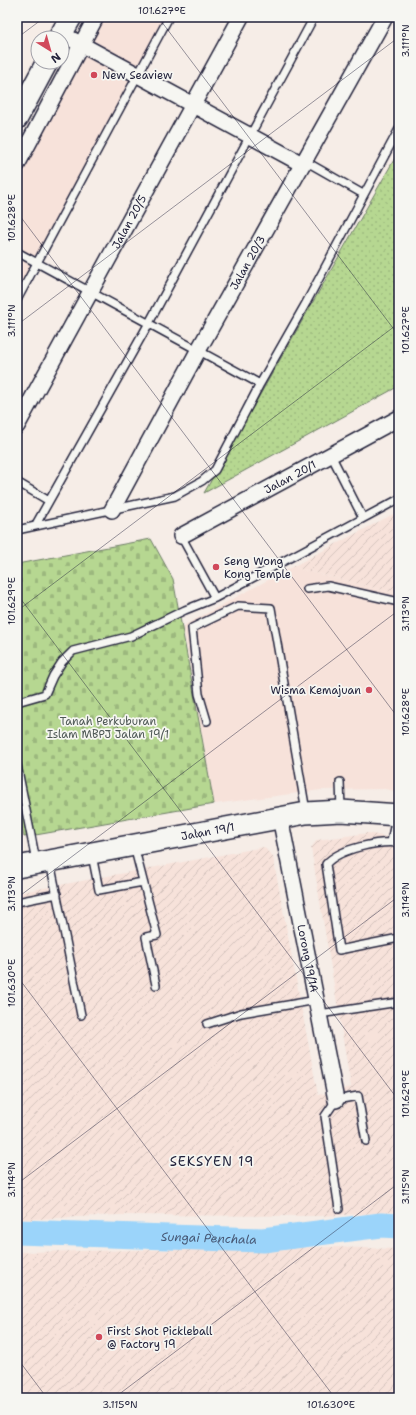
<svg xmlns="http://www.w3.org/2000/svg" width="416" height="1415" font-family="'Shantell Sans',sans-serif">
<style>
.built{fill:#f7e2da}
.industrial{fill:url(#industrial-furrows)}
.grass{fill:url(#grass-dots);stroke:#6c7c66}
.cemetery{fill:url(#cemetery-stones);stroke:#6c7c66}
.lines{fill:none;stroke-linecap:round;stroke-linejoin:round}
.river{stroke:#9bd4fa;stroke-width:25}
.lane-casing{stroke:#22223b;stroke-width:10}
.street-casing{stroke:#22223b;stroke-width:18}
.secondary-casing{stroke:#22223b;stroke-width:24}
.lane{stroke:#f6f6f2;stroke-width:7}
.street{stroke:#f6f6f2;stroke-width:15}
.secondary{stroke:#f6f6f2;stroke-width:21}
.ticks{fill:none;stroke:#22223b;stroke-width:1;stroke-opacity:0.45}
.poi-dot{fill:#d1495b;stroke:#f6f6f2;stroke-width:1.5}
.labels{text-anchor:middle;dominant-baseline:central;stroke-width:3.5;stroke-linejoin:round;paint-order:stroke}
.poi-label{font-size:11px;fill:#22223b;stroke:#f6f6f2;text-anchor:start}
.street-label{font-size:11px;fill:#22223b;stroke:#f6f6f2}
.park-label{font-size:11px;fill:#4e5855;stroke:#f6f6f2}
.water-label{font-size:12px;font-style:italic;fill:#465774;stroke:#f6f6f2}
.quarter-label{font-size:13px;letter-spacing:1px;fill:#22223b;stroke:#f6f6f2}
.neatline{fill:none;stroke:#22223b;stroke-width:1.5}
.ticks-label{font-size:10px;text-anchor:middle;fill:#22223b}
</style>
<defs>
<pattern id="industrial-furrows" width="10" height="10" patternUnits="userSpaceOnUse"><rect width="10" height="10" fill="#f7e2da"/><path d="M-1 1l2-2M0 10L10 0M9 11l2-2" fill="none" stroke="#d3c2bc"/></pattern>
<pattern id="grass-dots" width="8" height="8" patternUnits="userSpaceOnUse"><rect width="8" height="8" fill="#b6d791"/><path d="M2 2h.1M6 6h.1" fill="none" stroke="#9cb87e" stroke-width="1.8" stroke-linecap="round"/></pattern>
<pattern id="cemetery-stones" width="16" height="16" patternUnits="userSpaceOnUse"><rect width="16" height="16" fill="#b6d791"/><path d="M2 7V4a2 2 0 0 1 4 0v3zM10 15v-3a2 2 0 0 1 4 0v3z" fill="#9cb87e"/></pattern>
</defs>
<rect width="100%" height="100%" fill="#f6ede7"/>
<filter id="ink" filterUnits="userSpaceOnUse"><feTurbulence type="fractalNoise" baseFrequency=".025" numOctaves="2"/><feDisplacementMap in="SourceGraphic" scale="8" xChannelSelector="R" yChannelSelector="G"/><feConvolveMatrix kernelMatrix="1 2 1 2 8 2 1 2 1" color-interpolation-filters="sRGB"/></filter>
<g filter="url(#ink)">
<path class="built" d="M 103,17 L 166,17 L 17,293 L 17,177 Z
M 292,567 L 399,594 L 399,792 L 385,789 L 321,790 L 214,804 L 183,626 Z"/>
<path class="industrial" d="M 399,511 L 399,594 L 292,567 Z
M 17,801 L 24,837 L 17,839 Z
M 368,833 L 399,840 L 399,1212 L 320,1216 L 117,1215 L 17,1220 L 17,893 L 264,847 L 273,857 L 318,1095 L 351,1087 L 311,848 L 317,840 Z
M 332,1247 L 399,1249 L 399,1398 L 17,1398 L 17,1252 Z"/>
<path class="grass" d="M 399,151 L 399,386 L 204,493 Z"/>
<path class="cemetery" d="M 151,539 L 173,579 L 214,804 L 24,837 L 17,801 L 17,564 Z"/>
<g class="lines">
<path class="river" id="s1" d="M 17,1232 L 263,1240 L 381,1225 L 399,1226"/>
<defs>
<path id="lane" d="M 302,164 L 312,165 L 363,194
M 17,252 L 260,384
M 17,300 L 169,17
M 331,455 L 363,518
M 17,482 L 49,501
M 35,526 L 149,323 L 314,17
M 17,530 L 175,496 L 202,481 L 215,470 L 260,384 L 306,303 L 399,129
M 181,536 L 215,598 L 399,499
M 307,589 L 328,586 L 399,602
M 17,702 L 45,694 L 53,676 L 62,662 L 73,651 L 131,636 L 185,610 L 215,598
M 207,721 L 199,694 L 192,628 L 238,606 L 271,608 L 306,811
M 17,765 L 36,861
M 340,782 L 341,809
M 391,842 L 396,817
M 399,843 C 379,841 340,848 326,864 L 339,950 L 399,938
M 134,846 L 157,935 L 146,937 L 156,985
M 92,855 L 99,890 L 143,882
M 50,862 L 81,1015
M 17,902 L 57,894
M 319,1014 L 399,1002
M 207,1024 L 241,1013 L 317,1000
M 339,1209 L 325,1116 L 336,1100 L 358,1096 L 366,1141"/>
<g id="street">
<path d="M 62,34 L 302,164"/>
<path d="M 17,165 L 96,17"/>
<path id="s2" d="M 17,426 L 241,17"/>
<path id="s3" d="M 112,510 L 199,349 L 385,17"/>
<path id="s4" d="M 181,536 L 399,418"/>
<path id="s5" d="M 280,817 L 336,1100"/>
</g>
<g id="secondary">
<path d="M 59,38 L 71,17"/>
<path d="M 17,118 L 47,62"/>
<path id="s6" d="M 17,867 L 306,813 L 341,811 L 399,815"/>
</g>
</defs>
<use href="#lane" class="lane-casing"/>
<use href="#street" class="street-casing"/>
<use href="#secondary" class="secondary-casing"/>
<use href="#lane" class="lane"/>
<use href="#street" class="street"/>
<use href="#secondary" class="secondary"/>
</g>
</g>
<path class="ticks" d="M 158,17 L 399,336M 17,38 L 45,17M 17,212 L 399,719M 17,325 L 399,37M 17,594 L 399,1101M 17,611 L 399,323M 17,898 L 399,610M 17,976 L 335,1398M 17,1184 L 399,896M 17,1358 L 47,1398M 114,1398 L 399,1183"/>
<g class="poi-dot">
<circle cx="94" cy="75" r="4"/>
<circle cx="216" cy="567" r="4"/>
<circle cx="369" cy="690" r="4"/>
<circle cx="99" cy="1337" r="4"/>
</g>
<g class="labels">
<g class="poi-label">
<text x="102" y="75">New Seaview</text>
<text x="224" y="561">Seng Wong<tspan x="224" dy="13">Kong Temple</tspan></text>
<text x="361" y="690" text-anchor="end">Wisma Kemajuan</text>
<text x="107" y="1331">First Shot Pickleball<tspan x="107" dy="13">@ Factory 19</tspan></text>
</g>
<g class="street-label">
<text stroke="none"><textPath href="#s2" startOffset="233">Jalan 20/5</textPath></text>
<text stroke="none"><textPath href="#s3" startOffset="282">Jalan 20/3</textPath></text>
<text stroke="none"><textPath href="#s4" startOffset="124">Jalan 20/1</textPath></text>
<text stroke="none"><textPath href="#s6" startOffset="194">Jalan 19/1</textPath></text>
<text stroke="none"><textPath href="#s5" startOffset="144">Lorong 19/1A</textPath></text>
</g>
<g class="park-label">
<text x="108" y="721">Tanah Perkuburan<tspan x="108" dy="13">Islam MBPJ Jalan 19/1</tspan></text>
</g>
<g class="water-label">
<text stroke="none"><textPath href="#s1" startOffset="192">Sungai Penchala</textPath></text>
</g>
<g class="quarter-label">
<text x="212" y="1161">SEKSYEN 19</text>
</g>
</g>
<rect width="416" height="1415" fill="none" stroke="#f6f6f2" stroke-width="44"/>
<g transform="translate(50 50) rotate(143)"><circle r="19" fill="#f6f6f2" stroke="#a1a1a9"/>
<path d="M0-3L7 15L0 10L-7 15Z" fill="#d1495b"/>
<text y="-6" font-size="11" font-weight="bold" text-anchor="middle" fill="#22223b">N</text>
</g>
<rect x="22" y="22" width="372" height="1371" class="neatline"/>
<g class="ticks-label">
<text x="162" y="14">101.627°E</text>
<text transform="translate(405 41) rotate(-90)" y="4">3.111°N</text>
<text transform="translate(11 218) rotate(-90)" y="4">101.628°E</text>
<text transform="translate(11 321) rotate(-90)" y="4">3.111°N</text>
<text transform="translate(405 330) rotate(-90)" y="4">101.627°E</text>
<text transform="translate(11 601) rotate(-90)" y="4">101.629°E</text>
<text transform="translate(405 614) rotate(-90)" y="4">3.113°N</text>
<text transform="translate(405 712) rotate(-90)" y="4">101.628°E</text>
<text transform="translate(11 894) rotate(-90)" y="4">3.113°N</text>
<text transform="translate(405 900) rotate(-90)" y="4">3.114°N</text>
<text transform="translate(11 983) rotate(-90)" y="4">101.630°E</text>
<text transform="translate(405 1094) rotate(-90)" y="4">101.629°E</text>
<text transform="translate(11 1180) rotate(-90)" y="4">3.114°N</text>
<text transform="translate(405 1187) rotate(-90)" y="4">3.115°N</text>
<text x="120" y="1408">3.115°N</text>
<text x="331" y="1408">101.630°E</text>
</g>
</svg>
